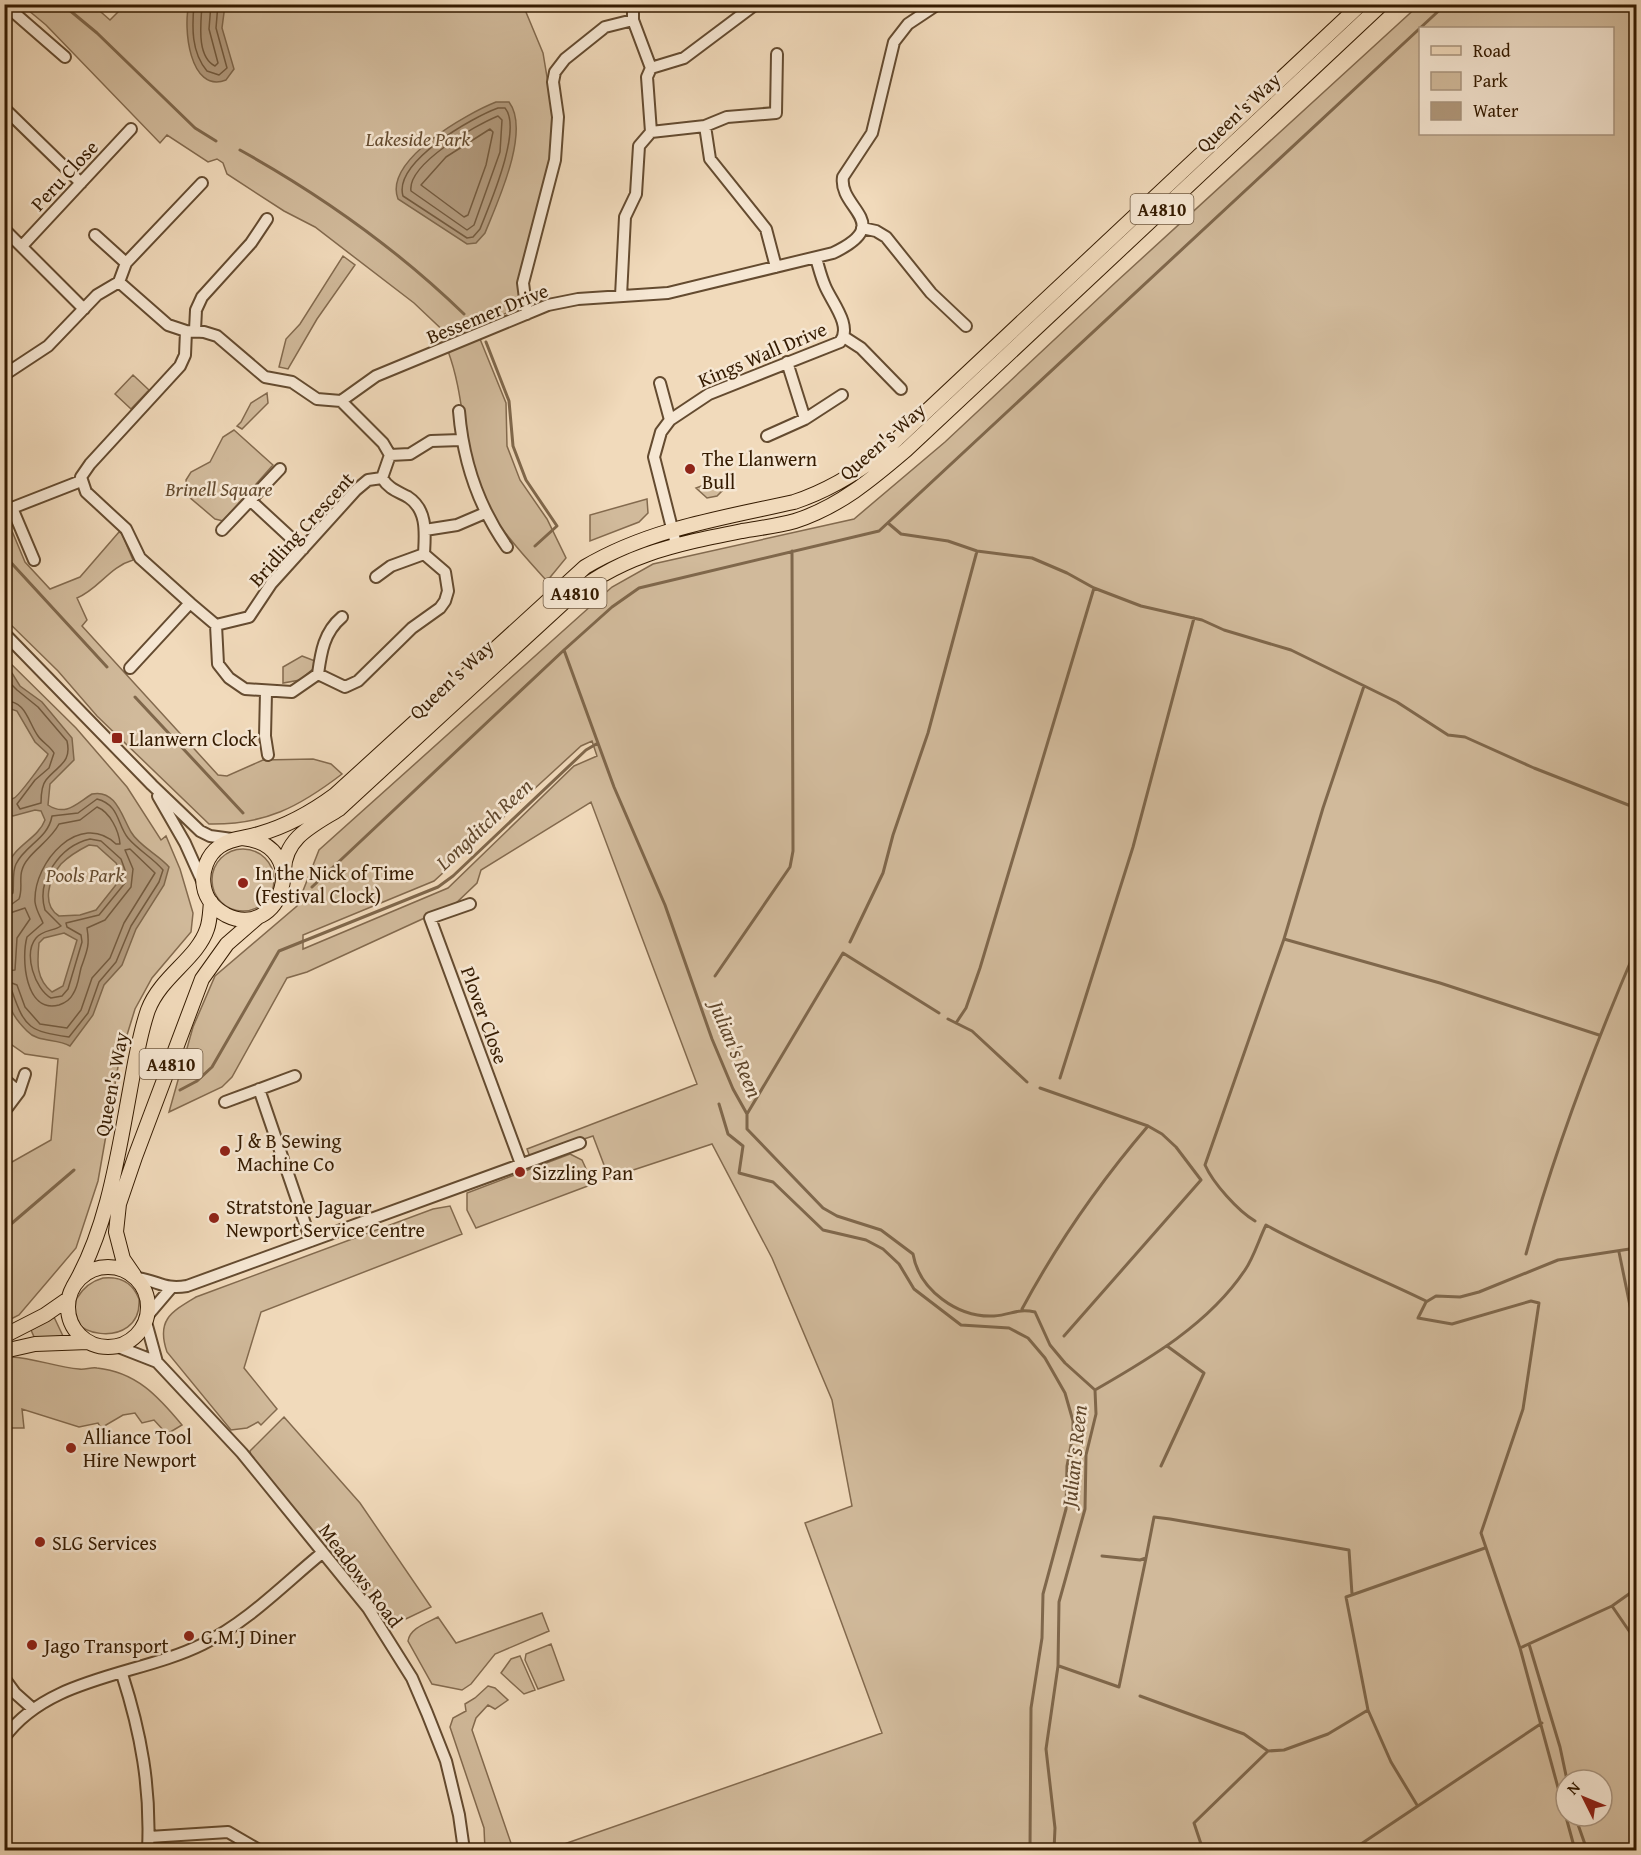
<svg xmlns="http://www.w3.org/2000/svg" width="1641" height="1855" font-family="'Gentium Book Plus',serif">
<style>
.green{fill:#d1ba9b;stroke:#836a4e;stroke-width:1.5;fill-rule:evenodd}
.water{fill:#b1997c;stroke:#7f674b;stroke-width:1.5;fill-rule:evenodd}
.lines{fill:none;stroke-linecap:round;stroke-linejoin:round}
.shore{stroke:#735a3e;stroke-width:1.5}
.stream{stroke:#7f674b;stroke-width:3}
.minor-casing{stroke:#644b30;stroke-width:14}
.major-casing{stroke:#351b01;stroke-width:16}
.minor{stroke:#f6e7d3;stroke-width:10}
.major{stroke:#f1dabb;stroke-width:14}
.poi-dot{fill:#8f2418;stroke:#f6e7d3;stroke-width:2}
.labels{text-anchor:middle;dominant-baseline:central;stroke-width:5;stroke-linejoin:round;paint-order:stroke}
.shield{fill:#f6e7d3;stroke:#6f5840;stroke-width:1.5}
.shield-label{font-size:18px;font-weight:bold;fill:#351b01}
.street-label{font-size:20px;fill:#351b01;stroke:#f6e7d3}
.park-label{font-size:20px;font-style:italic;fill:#644b2f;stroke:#f6e7d3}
.poi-label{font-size:20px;fill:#351b01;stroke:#f6e7d3;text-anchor:start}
.water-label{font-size:21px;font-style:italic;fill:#60472c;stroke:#f6e7d3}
</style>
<rect width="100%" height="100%" fill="#f1dabb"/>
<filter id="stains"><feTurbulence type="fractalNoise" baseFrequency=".00333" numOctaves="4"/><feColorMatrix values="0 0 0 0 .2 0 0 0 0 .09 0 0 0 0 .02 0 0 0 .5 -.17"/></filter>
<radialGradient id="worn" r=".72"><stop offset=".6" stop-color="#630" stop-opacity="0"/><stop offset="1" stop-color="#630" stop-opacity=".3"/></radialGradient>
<path class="green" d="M 126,4 L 523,5 L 543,53 L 553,113 L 550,158 L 516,309 L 450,337 L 414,303 L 315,227 L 284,211 L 227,174 L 223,163 L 217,159 L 208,162 L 167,135 L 160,143 L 46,25 L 22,5 L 93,5 L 110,20 Z
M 1632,4 L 1636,9 L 1636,1850 L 547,1850 L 882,1733 L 805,1523 L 852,1506 L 832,1400 L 772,1258 L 712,1144 L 609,1178 L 593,1136 L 530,1157 L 527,1149 L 697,1084 L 591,802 L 481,870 L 477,883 L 455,904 L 307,972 L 287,978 L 232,1077 L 222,1087 L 169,1112 L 193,1027 L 215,976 L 297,906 L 319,850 L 612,587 L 653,564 L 854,519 L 945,442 L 1116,282 L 1419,5 ZM 1420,28 L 1612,28 L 1612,134 L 1420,134 ZM 592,741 L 597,756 L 574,766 L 448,888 L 303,949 L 303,935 L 434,881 L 581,746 ZM 1566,1780 L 1602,1780 L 1602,1816 L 1566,1816 Z
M 343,256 L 355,265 L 317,319 L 288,369 L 279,367 L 286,339 L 300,324 Z
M 480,339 L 506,403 L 507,446 L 520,480 L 547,519 L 566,558 L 547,581 C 515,546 482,512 471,463 C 462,424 462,389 448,351 Z
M 133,375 L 149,390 L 131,409 L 115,394 Z
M 267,393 L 268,403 L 242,429 L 237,426 L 241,422 L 251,403 Z
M 234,430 L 273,465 L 223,521 L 215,519 L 188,496 L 186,480 L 191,472 L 210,462 L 223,437 Z
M 720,479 L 723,490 L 717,496 L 707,498 L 696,488 Z
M 647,499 L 648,513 L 639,522 L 590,541 L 590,515 Z
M 4,512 L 25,562 L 50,589 L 80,577 L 119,532 L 122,534 L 133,560 C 109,567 99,589 77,598 L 87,620 L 82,626 L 218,775 L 227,776 L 263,760 L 313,759 L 331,764 L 342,774 C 299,807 265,825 209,824 L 97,716 L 58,671 L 5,619 Z
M 302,656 L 315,661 L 314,668 L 300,680 L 283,683 L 283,667 Z
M 5,658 L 76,728 L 127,787 L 161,840 L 166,836 L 180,869 L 193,913 L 191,932 L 152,978 L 135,1009 L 119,1061 L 98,1181 L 76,1248 L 19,1315 L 5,1322 L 5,1154 L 12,1162 L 51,1140 L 58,1059 L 25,1054 L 5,1040 Z
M212 880a31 31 0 1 1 62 0a31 31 0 1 1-62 0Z
M 570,1154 L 582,1160 L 593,1184 L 476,1228 L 467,1210 L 467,1193 Z
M 450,1206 L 462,1234 L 261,1312 L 244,1368 L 277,1409 L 261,1425 L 258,1422 L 247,1428 L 231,1430 L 167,1352 C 156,1320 171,1312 196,1297 L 433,1209 Z
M 103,1278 C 120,1276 133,1283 139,1299 C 143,1353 52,1337 77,1298 C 83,1288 92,1281 103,1278 Z
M 54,1317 L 63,1336 L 35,1339 L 31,1330 Z
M 11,1357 C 34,1358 56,1367 79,1369 C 85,1370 91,1367 97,1368 C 136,1372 158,1396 182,1425 L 167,1434 L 154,1420 L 142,1423 L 135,1413 L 123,1415 L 101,1428 L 98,1423 L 79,1427 L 22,1409 L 24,1428 L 5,1428 L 5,1360 Z
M 284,1417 L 360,1503 L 431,1607 L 391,1626 L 315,1539 L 251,1456 L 250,1451 Z
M 542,1613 L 549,1631 L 495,1654 L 471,1684 L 462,1690 L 432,1684 L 408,1641 C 410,1628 427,1623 438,1617 L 456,1643 Z
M 551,1644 L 564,1680 L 538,1689 L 525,1660 L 526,1654 Z
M 520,1656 L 535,1690 L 524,1694 L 501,1673 L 511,1659 Z
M 488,1686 L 495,1688 L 508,1700 L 495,1709 L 488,1705 L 476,1718 L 472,1730 L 513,1849 L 525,1850 L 485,1850 L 484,1828 L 450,1727 L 453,1718 L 466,1711 L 465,1704 L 475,1698 Z"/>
<path class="water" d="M 189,5 L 225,5 L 222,28 L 234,69 L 226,80 C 189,94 183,26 189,5 Z
M 496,102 L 509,102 C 531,131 497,203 485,233 L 476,243 L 467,244 L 398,199 C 383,160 468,113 496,102 Z
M 5,670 L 12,673 L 20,686 L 42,702 L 72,738 L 74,760 L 50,784 L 48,805 C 66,817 77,803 92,794 C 116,789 122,817 131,832 C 139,846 159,855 169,867 L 164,885 L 136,929 L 122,965 L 104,985 L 93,1015 L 70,1046 C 56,1038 38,1043 27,1031 C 21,1025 14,1017 11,1009 C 3,987 10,966 7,944 C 5,923 3,887 8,866 C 13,846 38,839 45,820 L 41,811 L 35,810 L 13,816 L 5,812 L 5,800 C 8,800 11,800 14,798 C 18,797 47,758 48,754 L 35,742 L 17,711 L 5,707 ZM 89,845 L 97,846 L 116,863 L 120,871 L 119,881 L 96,910 L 80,915 L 59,916 C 41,905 49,878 61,864 C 69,856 79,850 89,845 ZM 64,933 L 77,940 L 63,986 L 52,992 C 36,979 37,963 39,943 L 44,938 Z"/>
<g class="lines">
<path class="shore" d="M 194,4 C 192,27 191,52 207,71 L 219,75 L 227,68 L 216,28 L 218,4
M 202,4 C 201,23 196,56 215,66 L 218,63 L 209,29 L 211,4
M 498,108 L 505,108 C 523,129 489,206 480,229 L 473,237 L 467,238 L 403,196 C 393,162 473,117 498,108 Z
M 498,116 L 502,120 L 500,152 L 474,225 L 467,230 L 411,191 C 407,164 476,125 498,116 Z
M 490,129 L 493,132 L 486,165 L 468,215 L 464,217 L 421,185 L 446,157 Z
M 4,677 L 17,690 L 38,707 L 67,741 C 72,763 58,765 46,780 C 41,786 41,796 41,803 L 20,809 L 17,804 L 35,780 L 49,768 L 54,753 C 50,746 43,743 38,736 C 28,722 26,700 4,701
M 90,839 L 101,841 L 121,859 L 125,870 L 125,883 L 99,915 L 66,923 L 67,927 L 81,935 L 82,942 L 68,989 L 62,996 L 51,998 C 35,989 23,954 36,938 C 42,930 54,931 61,926 L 45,910 C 36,880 60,846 90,839 Z
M 4,898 L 13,893 C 14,884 12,872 16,864 C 25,845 48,839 52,816 L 78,813 L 97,799 C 120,805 117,825 128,838 C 138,850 153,858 163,870 L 159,882 L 131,926 L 116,962 L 99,982 L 88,1013 L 69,1037 C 30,1031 25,1029 12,991 L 4,988
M 4,906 L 12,904 L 19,899 C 23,889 19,879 22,870 C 26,854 50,842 59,824 L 80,820 L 97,807 C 110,812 119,831 120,844 L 116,844 C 80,810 33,862 35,902 C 36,910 40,916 43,923 L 27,937 C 21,958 25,1014 59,1005 C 65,1003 70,1000 73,994 C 78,987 79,976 81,968 C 87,951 90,946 87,928 L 105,920 L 131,887 L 133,869 L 125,850 L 130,849 L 155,873 L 124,923 L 110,958 L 92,978 L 81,1010 L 67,1028 L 40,1024 L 25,1007 L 17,985 L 4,980
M 4,915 L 25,908 L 30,919 L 17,938 L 15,970 L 4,971"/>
<path class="stream" d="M 62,4 L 97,33 L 195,128 L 216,141
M 240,150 C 321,195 398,250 464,314
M 486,342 L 509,401 L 513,446 L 526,480 L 557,526 L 535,546
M 888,523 L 901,534 L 948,541 L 977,551 L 1032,558 L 1067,573 L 1094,588 L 1141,606 L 1202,620 L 1224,630 L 1291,650 L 1397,702 L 1448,735 L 1465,737 L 1534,768 L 1636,808
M 4,555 L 107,667
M 564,650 L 614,787 L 665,905 L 712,1039 L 733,1089 L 747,1114 L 747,1129 L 823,1208 L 837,1216 L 881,1230 L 913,1254 C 919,1290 958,1318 994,1316 C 1011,1315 1017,1308 1035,1312 L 1050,1345 L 1065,1363 L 1095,1390 L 1096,1414 L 1086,1455 L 1085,1509 L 1059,1602 L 1058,1666 L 1046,1749 L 1055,1828 L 1054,1850
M 135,697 L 243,813
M 312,887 L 564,650 L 612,607 L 639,588 L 879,531 L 1446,4
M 1284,939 L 1440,983 L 1599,1035
M 850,942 L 883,873 L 893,835 L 928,733 L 977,551
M 715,976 L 790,867 L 793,851 L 792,551
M 948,1019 L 972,1031 L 1027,1082
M 956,1023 L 966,1008 L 980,968 L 1094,588
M 1060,1078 L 1133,847 L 1194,618
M 1040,1088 L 1148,1126 L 1162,1134 L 1176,1147 L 1201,1180 L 1064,1336
M 180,1090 L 197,1081 L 212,1067 L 279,951 L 438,887 L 453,876 L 586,750 L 598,743
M 719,1104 L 728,1134 L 743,1146 L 739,1173 L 773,1182 L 823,1230 L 866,1240 L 883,1249 L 899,1264 L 914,1289 L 961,1325 L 1009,1328 L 1028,1338 L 1045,1358 L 1065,1393 L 1073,1421 L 1073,1435 L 1067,1466 L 1066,1509 L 1043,1594 L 1042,1638 L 1031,1708 L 1030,1850
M 747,1114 L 843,953 L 939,1013
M 1255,1221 C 1238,1211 1213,1183 1205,1165 L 1284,939 L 1323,808 L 1364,686
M 4,1230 L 74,1170
M 1619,1252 L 1636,1335
M 1526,1254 C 1555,1149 1593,1049 1636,949
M 1022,1309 C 1057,1244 1100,1182 1148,1126
M 1095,1390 C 1149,1359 1209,1324 1245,1270 C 1254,1257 1259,1239 1266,1225 C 1318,1254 1373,1275 1426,1301
M 1161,1466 L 1204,1373 L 1167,1346
M 1102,1556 L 1140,1560 L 1146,1558 L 1154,1517 L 1170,1519 L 1349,1550 L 1352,1594
M 1612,1606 L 1636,1641
M 1529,1644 L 1560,1747 L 1567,1780
M 1520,1648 L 1612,1606 L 1636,1589
M 1059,1666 L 1119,1687 L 1146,1558
M 1140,1696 L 1244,1734 L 1268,1751 L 1284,1750 L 1328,1734 L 1368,1710
M 1417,1805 L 1391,1762 L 1368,1710 L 1346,1597 L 1485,1548
M 1575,1816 L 1587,1850
M 1203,1850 L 1194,1823 L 1268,1751
M 1352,1850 L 1542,1723
M 1575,1850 L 1520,1648 L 1481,1533 L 1523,1409 L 1539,1303 L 1531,1301 L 1452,1324 L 1418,1318 L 1426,1302 L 1436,1296 L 1460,1297 L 1479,1292 L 1558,1260 L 1636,1248
M 1629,1850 L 1636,1848"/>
<defs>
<path id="minor" d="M 4,15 L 11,10 L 65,57
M 651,68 L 684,58 L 756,4
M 4,108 L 81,183
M 705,126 L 710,159 L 766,229 L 776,267
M 651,132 L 705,126 L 727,117 L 776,113 L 777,54
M 862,228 L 876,231 L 886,237 L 931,293 L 966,326
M 4,229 L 84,309
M 95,235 L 126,263
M 22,246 L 131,129
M 119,282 L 126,263 L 202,183
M 621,296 L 625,217 L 636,194 L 639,146 L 651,132 L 647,77 L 651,68 L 633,20 L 633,4
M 527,314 L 523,283 L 555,160 L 558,117 L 553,82 L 555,72 L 565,59 L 605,27 L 633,20
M 195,330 L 196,310 L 202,297 L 251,243 L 267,219
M 844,337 L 861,348 L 901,389
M 787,362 L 805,419
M 4,375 L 48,346 L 97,295 L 119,282 L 168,325 L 186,331 L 204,332 L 217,336 L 265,377 L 292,382 L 317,399 L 341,401 L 376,376 L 548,305 L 578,299 L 668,293 L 833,253 C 896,223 838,209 843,177 L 872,133 L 894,42 L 908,24 L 938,4
M 660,383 L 670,420
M 341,401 L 383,443 L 390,455 L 410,454 L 431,441 L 461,440
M 459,411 C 463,461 478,506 507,547
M 767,436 L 805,419 L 842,395
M 382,478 L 390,455
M 250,500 L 303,549
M 222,530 L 280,469
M 425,530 L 457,525 L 485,513
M 676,544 L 654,457 L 661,432 L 670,420 L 709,394 L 840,342 C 853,326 831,301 825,286 C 821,277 819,268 816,258
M 34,560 L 12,508 L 81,481
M 376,577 L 391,566 L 424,554
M 190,603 L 216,625 L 218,664 L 229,678 L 245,689 L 292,692 L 318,674 L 345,687 L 358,681 L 412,628 L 440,608 L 445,601 L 448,591 L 445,572 L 424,554 C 425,534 428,510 408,497 C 397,491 389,489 382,478 L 368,480 L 356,490 L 271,584 L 249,617 L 216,625
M 4,633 L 152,785 L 200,831 L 210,836 L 232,839
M 130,668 L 190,603 L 140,558 L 126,529 L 86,492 L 81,477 L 90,464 L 180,366 L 185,355 L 186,331
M 318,674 C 321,652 324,632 342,617
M 266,692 L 265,736 L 268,755
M 158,796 L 185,843 L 203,883
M 470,904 L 430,918 L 521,1164
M 4,1079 L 19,1092
M 259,1089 L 311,1241
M 225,1102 L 295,1076
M 7,1108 L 19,1092 L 25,1074
M 137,1278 C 159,1281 164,1290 187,1286 L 580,1143
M 148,1315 L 171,1288
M 146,1322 L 157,1362
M 116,1346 L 157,1362 L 242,1453 L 368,1608 L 412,1678 L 427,1713 L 446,1761 L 459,1815 L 464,1850
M 122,1674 C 141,1733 151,1788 148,1850
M 4,1678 L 15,1693 L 33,1709
M 4,1738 C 49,1676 139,1676 203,1644 C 248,1622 284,1584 322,1553
M 149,1837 L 228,1832 L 259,1850"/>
<path id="major" d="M 242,838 C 314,845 280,942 226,915 C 215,909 206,899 204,887 C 201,872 207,855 220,846 C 231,838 246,838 259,834 C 287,826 312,812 335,795 L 585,567 C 649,529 722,518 794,502 C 827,491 854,475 881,454 L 1361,4
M 284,870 C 285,837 314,825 339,809 L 563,603 C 617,556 672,545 742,531 C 759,528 778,526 795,521 C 839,507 872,479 906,450 L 1382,4
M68 1307a40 40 0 1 1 80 0a40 40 0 1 1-80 0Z
M 134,1275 L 123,1259 L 116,1232 L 119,1204 L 135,1157 L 202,979 L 227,944 L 258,917
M 73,1287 C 107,1230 118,1155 130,1090 C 135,1063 139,1036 148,1010 C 161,976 197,959 207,929 C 210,921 210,911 211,902
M 4,1336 L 45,1315 L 68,1299
M 4,1351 L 35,1344 L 88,1342"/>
</defs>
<use href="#minor" class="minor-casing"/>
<use href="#major" class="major-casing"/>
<use href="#minor" class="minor"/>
<use href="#major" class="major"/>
</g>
<g class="poi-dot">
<circle cx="690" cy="469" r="6"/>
<rect x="111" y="732" width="12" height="12" rx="3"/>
<circle cx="243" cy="883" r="6"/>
<circle cx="225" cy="1151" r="6"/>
<circle cx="520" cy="1172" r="6"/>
<circle cx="214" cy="1218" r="6"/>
<circle cx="71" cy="1448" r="6"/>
<circle cx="40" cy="1542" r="6"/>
<circle cx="189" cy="1636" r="6"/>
<circle cx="32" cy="1645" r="6"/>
</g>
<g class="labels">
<g class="shield">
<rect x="1130.5" y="194" width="63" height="30" rx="4.5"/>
<rect x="543.5" y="578" width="63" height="30" rx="4.5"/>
<rect x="139.5" y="1049" width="63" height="30" rx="4.5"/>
</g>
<g class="shield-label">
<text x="1162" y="209">A4810</text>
<text x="575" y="593">A4810</text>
<text x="171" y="1064">A4810</text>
</g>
<g class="street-label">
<text transform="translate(1238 112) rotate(-43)">Queen's Way</text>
<text transform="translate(64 175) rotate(-47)">Peru Close</text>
<text transform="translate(487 313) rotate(-22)">Bessemer Drive</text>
<text transform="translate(762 354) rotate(-23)">Kings Wall Drive</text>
<text transform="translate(882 441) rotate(-41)">Queen's Way</text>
<text transform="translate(301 529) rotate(-48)">Bridling Crescent</text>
<text transform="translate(451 679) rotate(-43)">Queen's Way</text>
<text transform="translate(485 1015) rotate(70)">Plover Close</text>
<text transform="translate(111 1084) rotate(-79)">Queen's Way</text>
<text transform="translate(361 1575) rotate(53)">Meadows Road</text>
</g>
<g class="park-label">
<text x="418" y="138">Lakeside Park</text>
<text x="219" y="488">Brinell Square</text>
<text x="85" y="874">Pools Park</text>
</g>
<g class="poi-label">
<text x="702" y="458">The Llanwern<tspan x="702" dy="23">Bull</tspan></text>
<text x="129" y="738">Llanwern Clock</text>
<text x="255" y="872">In the Nick of Time<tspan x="255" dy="23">(Festival Clock)</tspan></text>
<text x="237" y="1140">J &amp; B Sewing<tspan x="237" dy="23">Machine Co</tspan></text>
<text x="532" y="1172">Sizzling Pan</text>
<text x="226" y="1206">Stratstone Jaguar<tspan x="226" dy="23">Newport Service Centre</tspan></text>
<text x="83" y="1436">Alliance Tool<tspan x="83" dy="23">Hire Newport</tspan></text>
<text x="52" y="1542">SLG Services</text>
<text x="201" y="1636">G.M.J Diner</text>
<text x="44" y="1645">Jago Transport</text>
</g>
<g class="water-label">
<text transform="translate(484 824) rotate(-43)">Longditch Reen</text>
<text transform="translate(736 1049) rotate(67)">Julian's Reen</text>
<text transform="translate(1074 1456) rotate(-84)">Julian's Reen</text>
</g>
</g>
<rect width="1641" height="1855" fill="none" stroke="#f1dabb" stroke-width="24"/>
<rect x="6" y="6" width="1629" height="1843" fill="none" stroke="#351b01" stroke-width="3"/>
<rect x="12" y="12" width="1617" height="1831" fill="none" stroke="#351b01" stroke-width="1.5"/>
<rect x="1419" y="27" width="195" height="108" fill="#f6e7d3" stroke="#a9957f" stroke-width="1.5"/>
<rect x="1431" y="46" width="30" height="9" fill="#f1dabb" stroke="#a9957f" stroke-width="1.5"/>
<text x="1473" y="57" font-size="18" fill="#351b01">Road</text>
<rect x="1431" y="72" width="30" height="18" fill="#d1ba9b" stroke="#a9957f" stroke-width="1.5"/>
<text x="1473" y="87" font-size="18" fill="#351b01">Park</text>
<rect x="1431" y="102" width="30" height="18" fill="#b1997c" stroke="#a9957f" stroke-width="1.5"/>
<text x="1473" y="117" font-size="18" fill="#351b01">Water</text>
<g transform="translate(1584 1798) rotate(313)"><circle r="28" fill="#f6e7d3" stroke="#a9957f" stroke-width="1.5"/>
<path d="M0-4.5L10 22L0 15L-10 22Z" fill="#8f2418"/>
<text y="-9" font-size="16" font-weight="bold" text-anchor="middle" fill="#351b01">N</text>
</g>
<rect width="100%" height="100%" filter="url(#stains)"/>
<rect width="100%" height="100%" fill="url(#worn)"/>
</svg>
